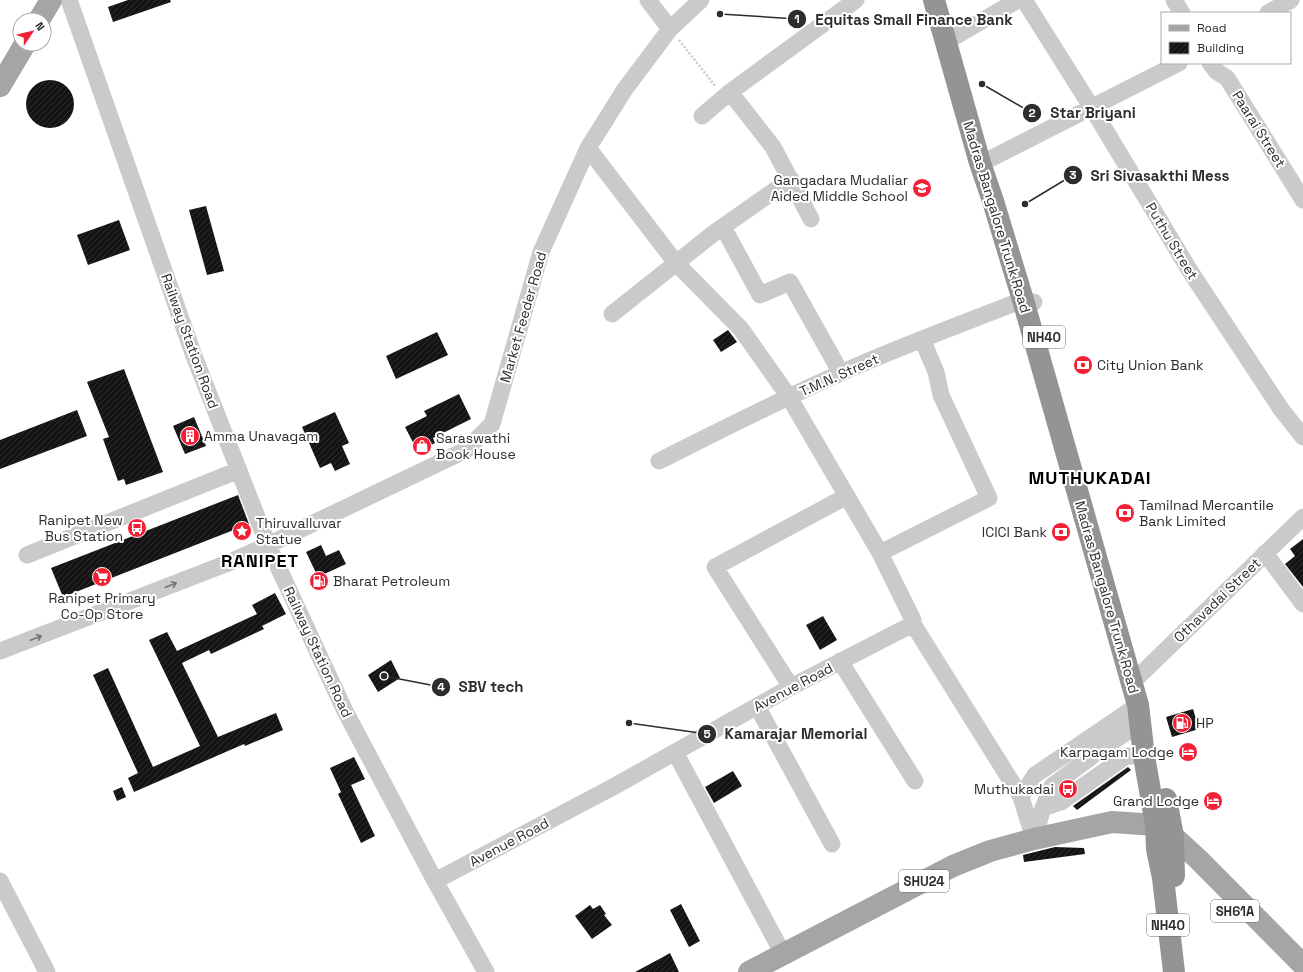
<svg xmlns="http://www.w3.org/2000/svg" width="1303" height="972" font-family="'Space Grotesk',sans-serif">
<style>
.building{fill:url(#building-hatch)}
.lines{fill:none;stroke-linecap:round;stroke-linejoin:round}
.path{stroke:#cacaca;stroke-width:2.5;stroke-dasharray:2 2;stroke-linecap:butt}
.minor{stroke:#cacaca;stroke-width:17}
.major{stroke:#a5a5a5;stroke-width:22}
.highway{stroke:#949494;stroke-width:22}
.oneway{stroke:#747474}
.labels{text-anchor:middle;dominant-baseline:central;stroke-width:4;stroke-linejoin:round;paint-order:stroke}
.shield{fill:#fff;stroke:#6c6c6c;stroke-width:1}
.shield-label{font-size:13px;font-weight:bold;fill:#2d2d2d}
.street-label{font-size:14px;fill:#2d2d2d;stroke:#fff}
.poi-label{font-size:14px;fill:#2d2d2d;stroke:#fff;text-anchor:start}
.district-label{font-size:18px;font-weight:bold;letter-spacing:1px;fill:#000;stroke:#fff}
.leader{fill:none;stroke:#2d2d2d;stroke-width:1.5}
.callout-dot{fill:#2d2d2d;stroke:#fff;stroke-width:1.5}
.mark-label{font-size:12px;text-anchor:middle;font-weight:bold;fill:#fff}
.callout-label{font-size:15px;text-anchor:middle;font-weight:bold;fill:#2d2d2d;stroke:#fff;stroke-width:4;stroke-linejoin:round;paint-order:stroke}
</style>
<defs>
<pattern id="building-hatch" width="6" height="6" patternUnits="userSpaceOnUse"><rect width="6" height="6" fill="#141414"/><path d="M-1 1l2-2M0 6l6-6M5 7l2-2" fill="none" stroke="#2e2e2e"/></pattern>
</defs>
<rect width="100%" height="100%" fill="#fff"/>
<path class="building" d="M 128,0 L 170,0 L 171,2 L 113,22 L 108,7 Z
M26 104a24 24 0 1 1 48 0a24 24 0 1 1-48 0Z
M 206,206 L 224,271 L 207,275 L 189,210 Z
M 119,220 L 130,250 L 88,265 L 77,235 Z
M 728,330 L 737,342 L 721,352 L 713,340 Z
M 437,332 L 448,355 L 396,379 L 386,356 Z
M 124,369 L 163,472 L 126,485 L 124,479 L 118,481 L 103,439 L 109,437 L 87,382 Z
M 459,394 L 471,419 L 433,438 L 435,443 L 418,452 L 405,427 L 427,416 L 424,411 Z
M 77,410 L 87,436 L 0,469 L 0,440 Z
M 335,412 L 349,443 L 342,446 L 350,464 L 335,471 L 331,463 L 320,468 L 302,427 Z
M 194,417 L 206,446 L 185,454 L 173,426 Z
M 238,495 L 249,524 L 63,597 L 51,568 Z
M 1303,539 L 1303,587 L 1285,564 L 1295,556 L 1290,549 Z
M 321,545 L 326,556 L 339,550 L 346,564 L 318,577 L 306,552 Z
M 275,593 L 286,614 L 262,626 L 264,629 L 211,654 L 209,650 L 182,663 L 218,737 L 276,713 L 283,730 L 245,746 L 244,744 L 134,792 L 128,778 L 138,773 L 93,675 L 108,668 L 153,767 L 200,746 L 149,640 L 167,632 L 177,651 L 257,614 L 252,605 Z
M 823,616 L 837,640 L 820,650 L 806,625 Z
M 391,660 L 400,678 L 378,692 L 368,675 Z
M 1193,709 L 1199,729 L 1172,737 L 1166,717 Z
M 354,757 L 365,779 L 351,785 L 375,836 L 361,843 L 338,794 L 341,792 L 330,768 Z
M 1128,767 L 1131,770 L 1077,810 L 1073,806 Z
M 733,771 L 742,786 L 714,803 L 705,787 Z
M 122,787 L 126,797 L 117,801 L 113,791 Z
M 1055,847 L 1084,848 L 1085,854 L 1024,862 L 1023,855 Z
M 681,904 L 700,941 L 689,947 L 670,910 Z
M 590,905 L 593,909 L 600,905 L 606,914 L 604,915 L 612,925 L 592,939 L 575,916 Z
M 670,953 L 679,972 L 635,972 L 663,957 Z"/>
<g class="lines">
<path class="path" d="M 679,40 L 716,87"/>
<path class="minor" d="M 69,0 L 194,356 L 268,545 L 345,711 L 435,881 L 486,972
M 648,0 L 670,29
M 1024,0 L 1092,108 L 1190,271 L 1281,409 L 1303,437
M 1174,0 L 1182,13
M 1268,13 L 1291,0
M 945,40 L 956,36 L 1018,0
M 1210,63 L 1216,71 L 1227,78 L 1303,200
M 730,92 L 773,147 L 811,219
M 702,116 L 730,92 L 856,0
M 588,148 L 676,263 L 741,329 L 789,397 L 880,553
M 992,158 L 1179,63
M 723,227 L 760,295 L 790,282 L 841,373
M 612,314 L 714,233 L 791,179
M 659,461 C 725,428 791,394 859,365 C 913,342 968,321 1023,300 L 1034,302
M 1265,553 L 1303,604
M 27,555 L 239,470
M 913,624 L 913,620 L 880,553 L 989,498 L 941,395 L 936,372 L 922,339
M 0,651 L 228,563 L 268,545 L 466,450 L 492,424 L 541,252 L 588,148 L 625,89 L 670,29 L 701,0
M 840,661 L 915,781
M 1131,682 L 1141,674 L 1303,517
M 791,687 L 715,567 L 847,496
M 757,706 L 832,844
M 675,752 L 783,954
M 1021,797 L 1035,775 L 1138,705
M 1043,808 L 1052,786 L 1107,745 L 1141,723
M 1034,839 L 1043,808 L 1061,802 L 1126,756 L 1144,756
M 0,881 L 47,972
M 435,881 L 613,787 L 791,687 L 913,624 L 1021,797 L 1034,839"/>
<path class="major" d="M 39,20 L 51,0
M 0,86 L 25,44
M 749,972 L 953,866 L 990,851 L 1034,839 L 1112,822 L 1156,825 L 1173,836 L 1198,859 L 1303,965"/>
<path class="highway" d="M 934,0 L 980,163 L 993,201 L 1023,300 L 1138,705 L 1144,756 L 1156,825 L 1157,849 L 1163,878 L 1174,972
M 1166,799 L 1173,836 L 1174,876"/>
</g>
<defs><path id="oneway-shaft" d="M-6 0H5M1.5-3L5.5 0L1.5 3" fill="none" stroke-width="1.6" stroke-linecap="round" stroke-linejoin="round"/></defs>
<g class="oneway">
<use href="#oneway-shaft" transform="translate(171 585) rotate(-21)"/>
<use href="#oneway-shaft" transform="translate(36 638) rotate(-21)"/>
</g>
<defs>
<symbol id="school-disc" viewBox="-11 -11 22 22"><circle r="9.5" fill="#f22035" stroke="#fff"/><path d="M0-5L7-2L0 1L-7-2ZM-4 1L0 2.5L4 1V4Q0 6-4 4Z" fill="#fff"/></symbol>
<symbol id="bank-disc" viewBox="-11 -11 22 22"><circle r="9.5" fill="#f22035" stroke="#fff"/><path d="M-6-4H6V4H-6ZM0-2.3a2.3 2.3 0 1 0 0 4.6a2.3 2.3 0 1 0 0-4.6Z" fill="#fff"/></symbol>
<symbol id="building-disc" viewBox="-11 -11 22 22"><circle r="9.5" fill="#f22035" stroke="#fff"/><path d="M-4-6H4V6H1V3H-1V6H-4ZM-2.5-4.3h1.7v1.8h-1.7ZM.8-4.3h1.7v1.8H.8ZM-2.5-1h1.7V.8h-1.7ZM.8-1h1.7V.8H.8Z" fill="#fff"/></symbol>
<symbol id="shop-disc" viewBox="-11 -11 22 22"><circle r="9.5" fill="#f22035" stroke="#fff"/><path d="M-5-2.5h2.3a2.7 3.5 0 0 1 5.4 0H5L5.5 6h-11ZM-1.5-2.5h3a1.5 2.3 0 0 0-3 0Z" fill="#fff"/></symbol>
<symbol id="bus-disc" viewBox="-11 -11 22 22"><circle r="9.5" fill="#f22035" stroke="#fff"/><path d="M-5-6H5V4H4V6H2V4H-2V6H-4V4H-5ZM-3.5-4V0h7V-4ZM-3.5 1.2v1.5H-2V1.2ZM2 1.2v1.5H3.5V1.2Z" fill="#fff"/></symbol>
<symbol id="sight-disc" viewBox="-11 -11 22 22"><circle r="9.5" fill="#f22035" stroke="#fff"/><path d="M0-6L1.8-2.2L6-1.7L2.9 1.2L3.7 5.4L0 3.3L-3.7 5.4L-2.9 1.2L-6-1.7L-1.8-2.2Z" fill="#fff"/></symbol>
<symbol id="supermarket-disc" viewBox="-11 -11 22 22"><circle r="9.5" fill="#f22035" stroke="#fff"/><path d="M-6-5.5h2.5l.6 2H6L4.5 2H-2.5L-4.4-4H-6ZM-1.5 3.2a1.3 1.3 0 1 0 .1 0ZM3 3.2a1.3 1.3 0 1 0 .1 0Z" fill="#fff"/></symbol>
<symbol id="fuel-disc" viewBox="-11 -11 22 22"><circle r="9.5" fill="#f22035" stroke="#fff"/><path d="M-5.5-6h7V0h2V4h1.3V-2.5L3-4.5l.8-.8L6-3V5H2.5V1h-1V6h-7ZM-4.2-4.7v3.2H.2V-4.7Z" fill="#fff"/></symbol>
<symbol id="hotel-disc" viewBox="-11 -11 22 22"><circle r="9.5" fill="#f22035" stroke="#fff"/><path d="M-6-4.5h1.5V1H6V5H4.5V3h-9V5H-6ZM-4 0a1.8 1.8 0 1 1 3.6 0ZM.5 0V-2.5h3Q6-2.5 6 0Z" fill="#fff"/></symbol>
</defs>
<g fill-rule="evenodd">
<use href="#school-disc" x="911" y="177" width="22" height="22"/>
<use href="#bank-disc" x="1072" y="354" width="22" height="22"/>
<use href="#building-disc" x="179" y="425" width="22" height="22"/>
<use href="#shop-disc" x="411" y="435" width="22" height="22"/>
<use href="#bank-disc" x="1114" y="502" width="22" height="22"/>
<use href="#bus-disc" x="126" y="517" width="22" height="22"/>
<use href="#sight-disc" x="231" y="520" width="22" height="22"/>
<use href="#bank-disc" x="1050" y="521" width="22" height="22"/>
<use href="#supermarket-disc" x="91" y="566" width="22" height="22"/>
<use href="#fuel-disc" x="308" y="570" width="22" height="22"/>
<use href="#fuel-disc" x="1171" y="712" width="22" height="22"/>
<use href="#hotel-disc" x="1177" y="741" width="22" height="22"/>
<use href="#bus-disc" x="1057" y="778" width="22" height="22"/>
<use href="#hotel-disc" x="1202" y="790" width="22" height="22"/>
</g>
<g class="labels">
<g class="shield">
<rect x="1023" y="326" width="42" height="22" rx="3"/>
<rect x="899" y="870" width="50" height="22" rx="3"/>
<rect x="1211" y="900" width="48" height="22" rx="3"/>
<rect x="1147" y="914" width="42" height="22" rx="3"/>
</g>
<g class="shield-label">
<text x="1044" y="337">NH40</text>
<text x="924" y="881">SHU24</text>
<text x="1235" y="911">SH61A</text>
<text x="1168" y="925">NH40</text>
</g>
<g class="street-label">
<text transform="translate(1259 129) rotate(58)">Paarai Street</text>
<text transform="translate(997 217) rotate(73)">Madras Bangalore Trunk Road</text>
<text transform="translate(1172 241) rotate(59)">Puthu Street</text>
<text transform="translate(523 317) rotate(-74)">Market Feeder Road</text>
<text transform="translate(190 341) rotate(70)">Railway Station Road</text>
<text transform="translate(839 375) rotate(-24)">T.M.N. Street</text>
<text transform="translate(1107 597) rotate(74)">Madras Bangalore Trunk Road</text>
<text transform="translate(1217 600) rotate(-44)">Othavadai Street</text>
<text transform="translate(318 652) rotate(65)">Railway Station Road</text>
<text transform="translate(793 687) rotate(-28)">Avenue Road</text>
<text transform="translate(509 842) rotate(-28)">Avenue Road</text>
</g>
<g class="poi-label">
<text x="908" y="180" text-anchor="end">Gangadara Mudaliar<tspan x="908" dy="16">Aided Middle School</tspan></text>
<text x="1097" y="365">City Union Bank</text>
<text x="204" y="436">Amma Unavagam</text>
<text x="436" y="438">Saraswathi<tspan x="436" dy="16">Book House</tspan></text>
<text x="1139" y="505">Tamilnad Mercantile<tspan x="1139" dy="16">Bank Limited</tspan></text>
<text x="123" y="520" text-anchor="end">Ranipet New<tspan x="123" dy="16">Bus Station</tspan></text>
<text x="256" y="523">Thiruvalluvar<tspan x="256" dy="16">Statue</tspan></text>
<text x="1047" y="532" text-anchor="end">ICICI Bank</text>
<text x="333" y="581">Bharat Petroleum</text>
<text x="102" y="598" text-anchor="middle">Ranipet Primary<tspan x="102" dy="16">Co-Op Store</tspan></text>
<text x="1196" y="723">HP</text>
<text x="1174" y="752" text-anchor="end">Karpagam Lodge</text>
<text x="1054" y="789" text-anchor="end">Muthukadai</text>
<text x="1199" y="801" text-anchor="end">Grand Lodge</text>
</g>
<g class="district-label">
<text x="1090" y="477">MUTHUKADAI</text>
<text x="260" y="560">RANIPET</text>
</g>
</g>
<path class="leader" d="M720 14L797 19M982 84L1032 113M1025 204L1073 175M384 676L441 687M629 723L707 734"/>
<g class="callout-dot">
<circle cx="720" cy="14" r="4"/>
<circle cx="982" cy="84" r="4"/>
<circle cx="1025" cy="204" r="4"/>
<circle cx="384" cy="676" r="4"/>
<circle cx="629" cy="723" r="4"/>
<circle cx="797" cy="19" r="10"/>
<circle cx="1032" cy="113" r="10"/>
<circle cx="1073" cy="175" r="10"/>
<circle cx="441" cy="687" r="10"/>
<circle cx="707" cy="734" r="10"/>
</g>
<g class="mark-label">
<text x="797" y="23">1</text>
<text x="1032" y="117">2</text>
<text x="1073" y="179">3</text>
<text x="441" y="691">4</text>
<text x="707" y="738">5</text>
</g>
<g class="callout-label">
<text x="914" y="25">Equitas Small Finance Bank</text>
<text x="1093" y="118">Star Briyani</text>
<text x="1160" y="181">Sri Sivasakthi Mess</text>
<text x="491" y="692">SBV tech</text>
<text x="796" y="739">Kamarajar Memorial</text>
</g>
<rect x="1161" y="12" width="130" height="52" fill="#ffffff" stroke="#ababab"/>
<rect x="1169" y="25" width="20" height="6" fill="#a5a5a5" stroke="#ababab"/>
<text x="1197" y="32" font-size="12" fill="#2d2d2d">Road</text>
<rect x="1169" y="42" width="20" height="12" fill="url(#building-hatch)" stroke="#ababab"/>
<text x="1197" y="52" font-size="12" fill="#2d2d2d">Building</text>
<g transform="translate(32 32) rotate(55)"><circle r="19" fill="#ffffff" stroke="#ababab"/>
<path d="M0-3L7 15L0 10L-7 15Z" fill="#f22035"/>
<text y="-6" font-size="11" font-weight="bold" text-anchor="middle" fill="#2d2d2d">N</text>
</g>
</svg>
